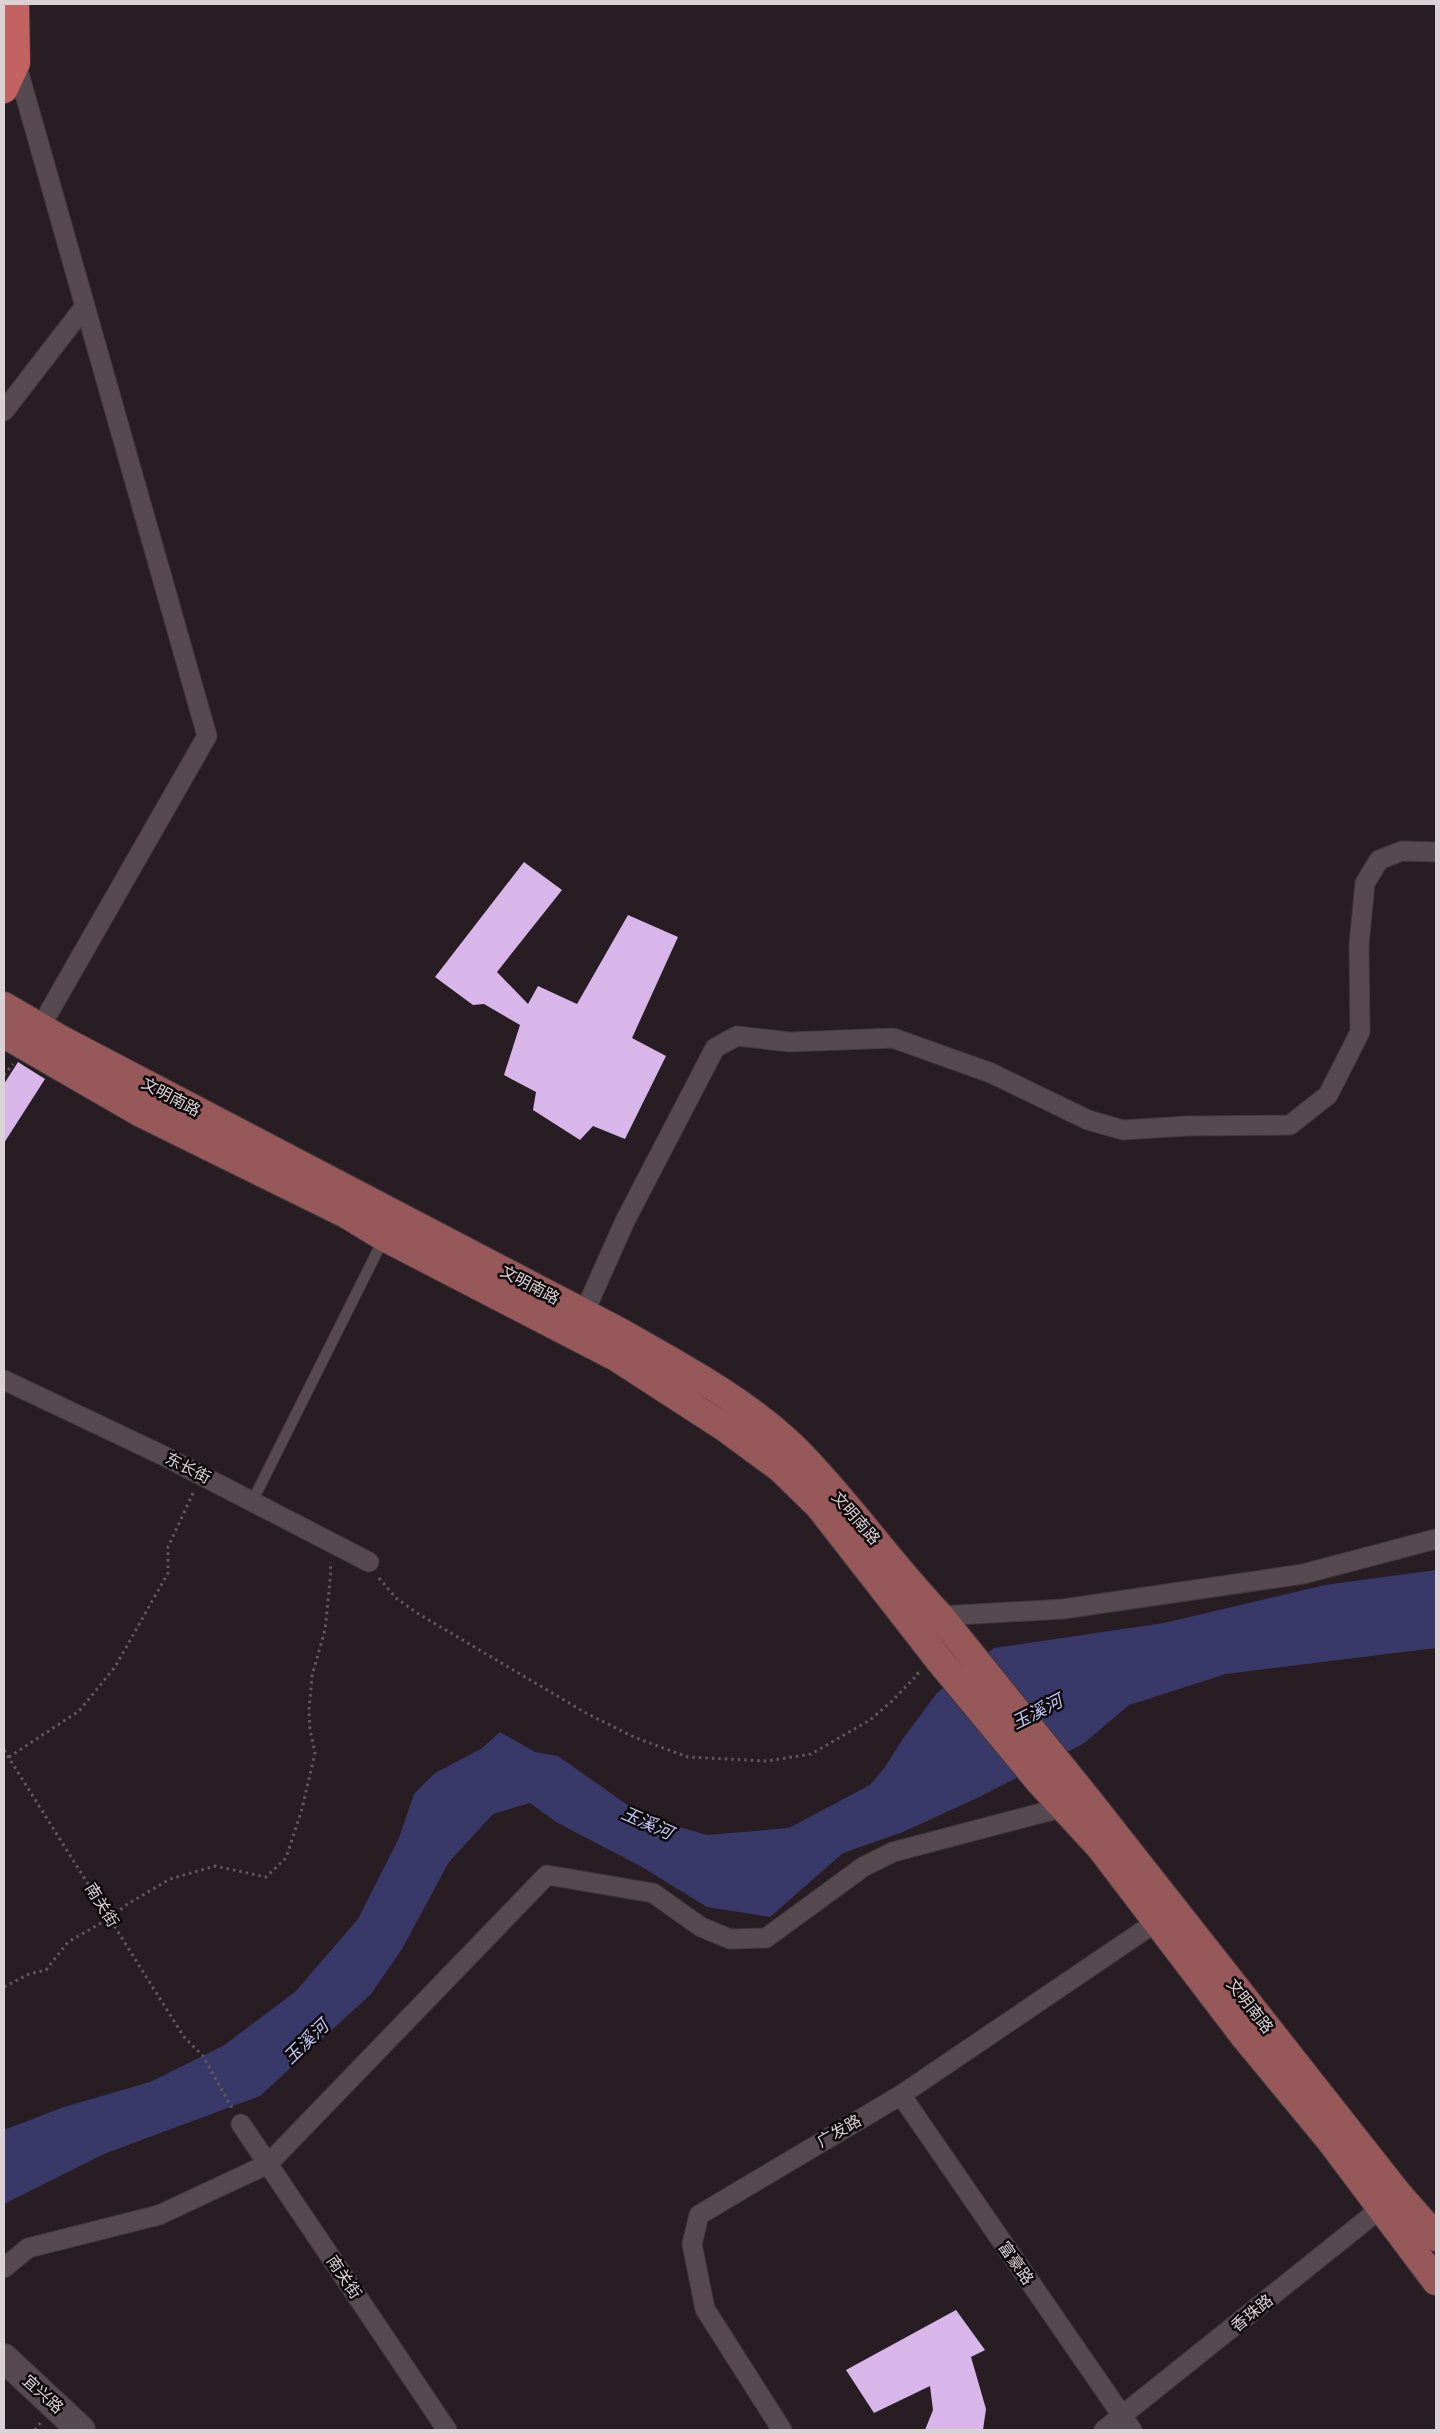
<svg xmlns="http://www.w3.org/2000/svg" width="1440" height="2434" font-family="Cabin,'Noto Sans SC',sans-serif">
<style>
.water{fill:#383969}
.building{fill:#d8b6ea}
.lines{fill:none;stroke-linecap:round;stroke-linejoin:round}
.lane-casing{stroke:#41383c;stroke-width:12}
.street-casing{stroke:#41383c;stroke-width:21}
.secondary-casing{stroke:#41383c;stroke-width:30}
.primary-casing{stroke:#41383c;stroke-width:30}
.highway-casing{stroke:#41383c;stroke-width:30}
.path{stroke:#62585d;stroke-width:3;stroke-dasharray:2.5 4;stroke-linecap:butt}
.lane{stroke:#564a50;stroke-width:10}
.street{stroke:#564a50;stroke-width:19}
.secondary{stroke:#564a50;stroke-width:28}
.primary{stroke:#97585a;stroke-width:28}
.highway{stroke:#c26261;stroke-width:28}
.labels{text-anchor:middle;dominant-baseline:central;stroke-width:5;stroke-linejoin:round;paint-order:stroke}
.street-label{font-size:16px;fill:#dad2d5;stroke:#0e090b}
.water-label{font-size:18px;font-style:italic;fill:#bfc4f3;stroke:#0e090b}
</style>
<rect width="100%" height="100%" fill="#281d23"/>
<path class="water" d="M 1436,1570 L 1436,1648 L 1226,1674 L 1129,1705 L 1083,1744 L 977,1798 L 903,1832 L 843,1853 L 770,1917 L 707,1907 L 642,1867 L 556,1822 L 530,1803 L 493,1814 L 449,1862 L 402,1949 L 371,1994 L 260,2096 L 104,2154 L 4,2204 L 4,2130 L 64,2107 L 150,2082 L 223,2046 L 296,1991 L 358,1919 L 399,1838 L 414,1794 L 435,1773 L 481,1749 L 500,1732 L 535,1752 L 558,1756 L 643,1816 L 707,1835 L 789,1828 L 870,1785 L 885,1767 L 902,1740 L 937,1693 L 994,1648 L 1164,1623 L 1325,1585 Z"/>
<path class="building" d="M 524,862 L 562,890 L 497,972 L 528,1004 L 538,986 L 577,1004 L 628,915 L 678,937 L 632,1038 L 666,1056 L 625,1139 L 593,1126 L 580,1140 L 533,1110 L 536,1092 L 504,1075 L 520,1025 L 484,1004 L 473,1005 L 435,977 Z
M 18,1062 L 45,1079 L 4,1143 L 4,1084 Z
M 956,2310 L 985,2350 L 971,2357 L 986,2409 L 983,2430 L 925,2430 L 933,2410 L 930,2386 L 874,2413 L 846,2370 Z"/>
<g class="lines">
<defs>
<path id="lane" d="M 252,1502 L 384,1238"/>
<path id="street" d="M 16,63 L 207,736 L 49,1012
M 4,411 L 85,306
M 584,1313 L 625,1221 L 715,1048 L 737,1036 L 790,1042 L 893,1038 L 991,1073 L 1088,1120 L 1123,1130 L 1187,1126 L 1290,1125 L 1328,1095 L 1360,1032 L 1359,945 L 1365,883 L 1379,860 L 1402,851 L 1436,852
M 4,1380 L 162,1455 L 369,1562
M 940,1616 L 1063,1609 L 1303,1574 L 1436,1539
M 901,2095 L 1132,2430
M 241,2124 L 447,2430
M 4,2268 L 28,2248 L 159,2215 L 268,2164 L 547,1875 L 653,1893 L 701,1927 L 730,1939 L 766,1938 L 863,1867 L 893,1852 L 1072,1805
M 782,2430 L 705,2309 L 692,2244 L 699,2215 L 901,2095 L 1165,1916
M 1104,2430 L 1390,2201"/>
<path id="secondary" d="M 4,2358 L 81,2430"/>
<path id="primary" d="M 4,1006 L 62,1040 L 620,1332 C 680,1366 746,1401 796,1450 C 848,1502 889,1563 940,1616 L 1088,1800 L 1398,2194 L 1436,2237
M 4,1034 L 141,1113 L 346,1214 L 384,1237 L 616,1357 L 724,1427 L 780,1468 L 819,1506 L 939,1660 L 1039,1781 L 1100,1847 L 1244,2036 L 1330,2140 L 1436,2281"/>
<path id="highway" d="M 4,89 L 16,63 L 15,4"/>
</defs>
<use href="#lane" class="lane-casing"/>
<use href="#street" class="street-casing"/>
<use href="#secondary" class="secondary-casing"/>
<use href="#primary" class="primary-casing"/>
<use href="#highway" class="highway-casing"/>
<path class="path" d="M 4,1075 L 13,1064
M 379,1578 L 396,1598 L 417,1613 L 586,1713 L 636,1738 L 688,1757 L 767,1761 L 811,1754 L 870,1720 L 893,1700 L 918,1674 L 917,1672
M 4,1750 L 184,2037 L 203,2056 L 232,2108
M 9,1757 L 79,1711 L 115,1667 L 168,1573 L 168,1547 L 194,1491
M 4,1987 L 29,1974 L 46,1970 L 68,1942 L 110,1918 L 126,1905 L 170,1879 L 215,1866 L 266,1877 L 286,1858 L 302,1809 L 315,1753 L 310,1729 L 309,1710 L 312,1676 L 325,1630 L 331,1571 L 330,1562
M 35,2430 L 41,2422"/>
<use href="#lane" class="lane"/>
<use href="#street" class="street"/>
<use href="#secondary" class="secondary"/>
<use href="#primary" class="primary"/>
<use href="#highway" class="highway"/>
</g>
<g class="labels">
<g class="street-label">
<text transform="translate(171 1097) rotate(28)">文明南路</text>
<text transform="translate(530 1285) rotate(28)">文明南路</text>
<text transform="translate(188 1468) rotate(27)">东长街</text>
<text transform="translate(856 1518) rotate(49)">文明南路</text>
<text transform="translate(102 1905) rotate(58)">南关街</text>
<text transform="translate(1250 2006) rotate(52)">文明南路</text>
<text transform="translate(839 2131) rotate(-30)">广发路</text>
<text transform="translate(1016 2263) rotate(55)">富豪路</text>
<text transform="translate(344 2277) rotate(56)">南关街</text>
<text transform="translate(1252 2313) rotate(-39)">香珠路</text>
<text transform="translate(43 2394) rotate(42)">宜兴路</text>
</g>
<g class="water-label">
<text transform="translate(1037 1712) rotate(-27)">玉溪河</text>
<text transform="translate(647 1823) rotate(24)">玉溪河</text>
<text transform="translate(306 2042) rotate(-44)">玉溪河</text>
</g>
</g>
<rect width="1440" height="2434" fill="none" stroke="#dad2d5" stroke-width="10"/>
</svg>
